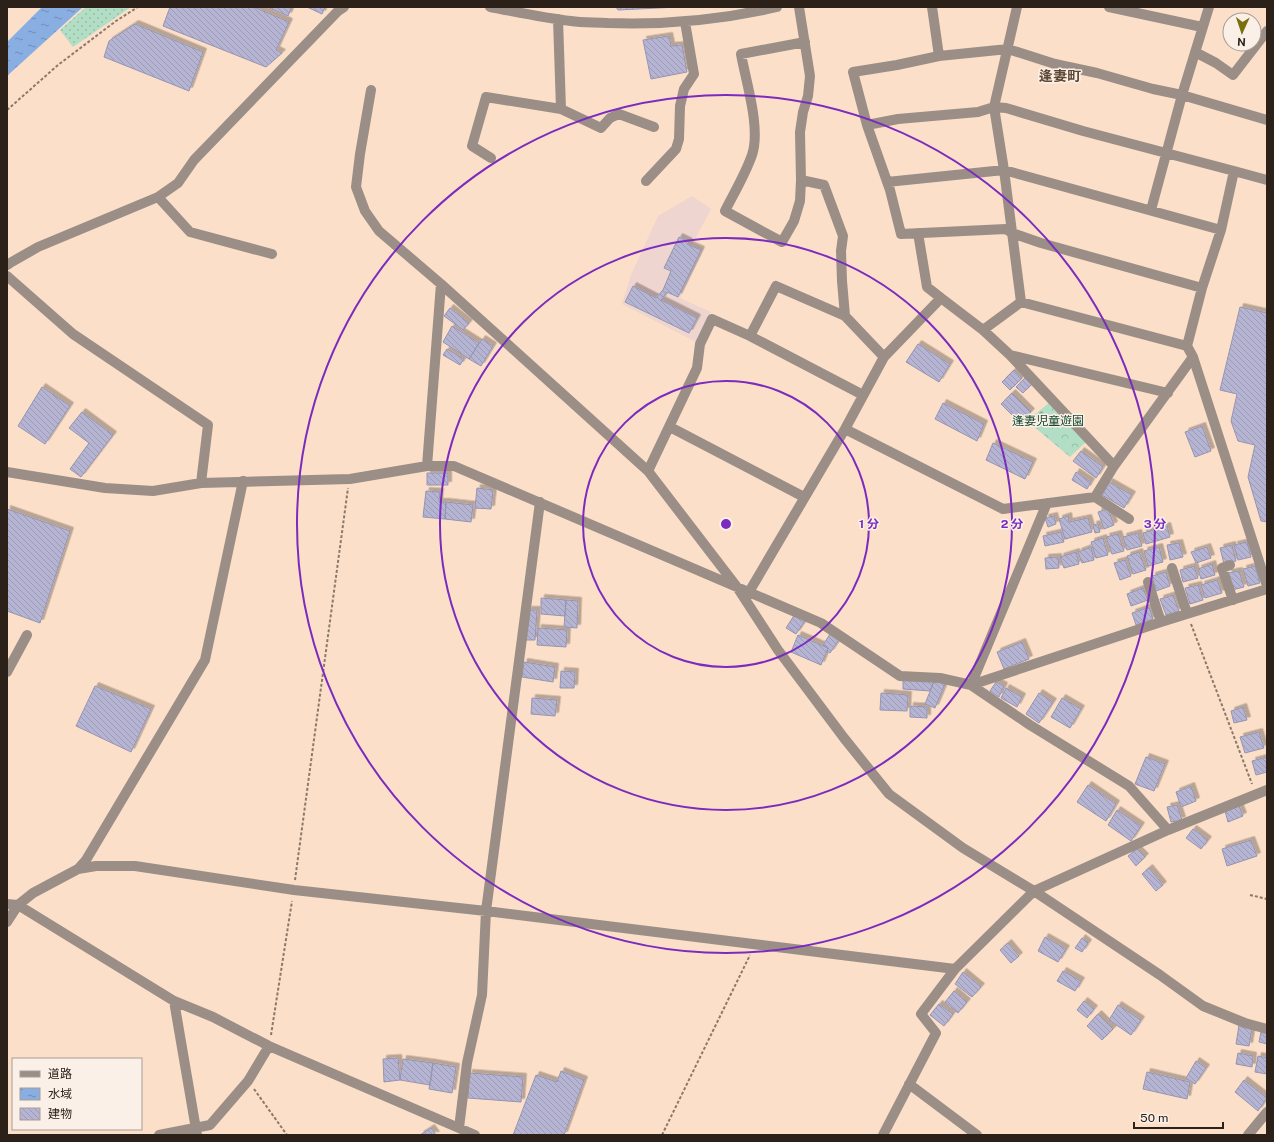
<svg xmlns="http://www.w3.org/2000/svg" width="1274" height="1142" font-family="'Public Sans','Noto Sans JP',sans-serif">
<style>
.education{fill:#eed5cf}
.grass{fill:url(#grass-dots)}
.park{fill:url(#park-crowns)}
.water{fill:url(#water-ripples)}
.building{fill:url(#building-back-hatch);stroke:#9594b1;filter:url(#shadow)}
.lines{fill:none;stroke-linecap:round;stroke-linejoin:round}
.path{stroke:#8b796a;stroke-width:2;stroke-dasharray:3 2;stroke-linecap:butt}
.minor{stroke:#9a8e86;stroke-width:10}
.ring{fill:none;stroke:#7b2cbf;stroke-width:2}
.labels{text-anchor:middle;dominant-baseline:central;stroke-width:3;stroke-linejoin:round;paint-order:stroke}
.park-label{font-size:12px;fill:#144830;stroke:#fbf0e7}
.quarter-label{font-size:14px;font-weight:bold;fill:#5f4735;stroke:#fbf0e7}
.centre{fill:#7b2cbf;stroke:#fbf0e7;stroke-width:2}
.ring-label{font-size:12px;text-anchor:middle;font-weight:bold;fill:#7b2cbf;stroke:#fbf0e7;stroke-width:3;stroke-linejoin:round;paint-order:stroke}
</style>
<defs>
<pattern id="grass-dots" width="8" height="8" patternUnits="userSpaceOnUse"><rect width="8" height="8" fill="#b1dec4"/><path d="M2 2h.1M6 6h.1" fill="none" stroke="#98bea8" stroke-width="1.8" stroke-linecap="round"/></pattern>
<pattern id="park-crowns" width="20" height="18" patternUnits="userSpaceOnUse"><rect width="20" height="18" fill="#b1dec4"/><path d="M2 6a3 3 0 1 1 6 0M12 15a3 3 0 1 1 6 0" fill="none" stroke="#98bea8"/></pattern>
<pattern id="water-ripples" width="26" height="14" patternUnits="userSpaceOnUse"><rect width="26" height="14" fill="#89aee1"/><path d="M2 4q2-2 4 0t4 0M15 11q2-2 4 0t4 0" fill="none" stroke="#708db6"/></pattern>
<pattern id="building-back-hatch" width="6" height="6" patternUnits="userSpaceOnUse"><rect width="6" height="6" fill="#b5b4d2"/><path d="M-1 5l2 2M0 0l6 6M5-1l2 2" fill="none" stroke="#9c9ab4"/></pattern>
<filter id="shadow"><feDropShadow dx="3.5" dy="-3.5" stdDeviation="0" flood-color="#0004"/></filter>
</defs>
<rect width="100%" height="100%" fill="#fcdfc9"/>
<path class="education" d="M 692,196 L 711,209 L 693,243 L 704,249 L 680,298 L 711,312 L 696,342 L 622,304 L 631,275 L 658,216 Z"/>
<path class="grass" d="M 86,7 L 131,7 L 73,47 L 60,30 Z"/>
<path class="park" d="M 1050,402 L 1086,442 L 1070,457 L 1027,421 Z"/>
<path class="water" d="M 42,7 L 83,7 L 7,76 L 7,42 Z"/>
<path class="building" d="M 170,7 L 254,7 L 289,22 L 276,50 L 282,53 L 266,67 L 163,26 Z
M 267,7 L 292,7 L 288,16 Z
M 307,7 L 325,7 L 322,14 Z
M 616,7 L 678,7 L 618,10 Z
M 135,24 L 203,52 L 189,91 L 104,57 L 109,41 Z
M 669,36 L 671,46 L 682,45 L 687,72 L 651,79 L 643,40 Z
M 679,237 L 689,242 L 687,244 L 701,250 L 678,297 L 667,292 L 661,300 L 697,318 L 689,333 L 625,302 L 633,286 L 656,298 L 663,290 L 671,271 L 664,268 Z
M 1240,307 L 1267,313 L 1267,522 L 1261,521 L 1248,477 L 1255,445 L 1238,441 L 1231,421 L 1237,394 L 1220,390 Z
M 450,308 L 469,323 L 463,330 L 444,316 Z
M 452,326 L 479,343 L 469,359 L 443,342 Z
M 482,339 L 493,346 L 481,366 L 469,359 Z
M 918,344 L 950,364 L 939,382 L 906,362 Z
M 447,349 L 464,359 L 460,365 L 443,355 Z
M 1014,370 L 1022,378 L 1010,390 L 1002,382 Z
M 1025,378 L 1032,384 L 1023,393 L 1016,387 Z
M 42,387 L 70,406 L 45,444 L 18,426 Z
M 1012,393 L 1031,412 L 1020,423 L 1001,404 Z
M 943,403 L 984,424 L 977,441 L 935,419 Z
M 82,412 L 113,435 L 81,477 L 70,469 L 89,443 L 69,428 Z
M 1038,415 L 1041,419 L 1035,424 L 1032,421 Z
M 1202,426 L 1211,451 L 1195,457 L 1185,432 Z
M 993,443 L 1033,462 L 1025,479 L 986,460 Z
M 1081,451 L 1103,467 L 1096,478 L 1073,461 Z
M 1076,472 L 1091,482 L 1087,489 L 1072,480 Z
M 427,473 L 448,473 L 448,485 L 427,485 Z
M 1109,482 L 1132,495 L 1124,508 L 1102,495 Z
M 477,488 L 493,490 L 491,509 L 475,508 Z
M 426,491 L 440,492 L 439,502 L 446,502 L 445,519 L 423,517 Z
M 446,502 L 473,505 L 471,522 L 445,519 Z
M 7,509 L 70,531 L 40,623 L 7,611 Z
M 1108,509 L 1114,525 L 1104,529 L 1098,512 Z
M 1054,516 L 1056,524 L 1048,527 L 1045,518 Z
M 1068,516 L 1069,522 L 1088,518 L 1092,532 L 1065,539 L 1059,519 Z
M 1098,524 L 1100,532 L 1095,533 L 1093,525 Z
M 1167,526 L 1170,537 L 1146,544 L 1143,533 Z
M 1061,532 L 1064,542 L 1045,546 L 1043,536 Z
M 1138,533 L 1142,546 L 1127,550 L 1123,537 Z
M 1118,534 L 1124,551 L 1112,554 L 1106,537 Z
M 1103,538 L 1108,555 L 1096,558 L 1091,542 Z
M 1247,542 L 1251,557 L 1238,560 L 1234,545 Z
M 1179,543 L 1183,557 L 1170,560 L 1167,545 Z
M 1232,545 L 1236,561 L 1224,564 L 1220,548 Z
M 1091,547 L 1094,560 L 1082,563 L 1078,552 Z
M 1159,547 L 1163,562 L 1148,566 L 1144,551 Z
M 1207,547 L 1211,558 L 1196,563 L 1191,552 Z
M 1076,552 L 1079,564 L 1064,568 L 1060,557 Z
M 1139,552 L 1146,570 L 1133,574 L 1127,556 Z
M 1058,557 L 1059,568 L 1046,569 L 1045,558 Z
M 1125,560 L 1131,576 L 1120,580 L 1114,563 Z
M 1212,564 L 1215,575 L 1201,579 L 1198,569 Z
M 1194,566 L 1198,578 L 1183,582 L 1180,570 Z
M 1255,566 L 1260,583 L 1248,586 L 1243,569 Z
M 1239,571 L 1244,587 L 1232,590 L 1228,573 Z
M 1166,572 L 1170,586 L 1156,591 L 1152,576 Z
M 1217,580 L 1222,593 L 1205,598 L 1201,585 Z
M 1198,585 L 1203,600 L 1190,604 L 1185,588 Z
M 1143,588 L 1148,600 L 1131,606 L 1127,594 Z
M 1173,595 L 1179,611 L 1166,615 L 1160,599 Z
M 541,598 L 566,600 L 565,616 L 541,614 Z
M 566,600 L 578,601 L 577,628 L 564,627 Z
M 1149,607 L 1153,619 L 1136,625 L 1132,613 Z
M 528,610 L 537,610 L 535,640 L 526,640 Z
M 795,614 L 805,621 L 796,634 L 786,628 Z
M 538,628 L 567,630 L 566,647 L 537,645 Z
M 830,634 L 839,640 L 830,653 L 827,651 L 828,648 L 823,645 Z
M 798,635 L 828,648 L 821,665 L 791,652 Z
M 1022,642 L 1029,659 L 1004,669 L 997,652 Z
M 524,662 L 555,667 L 553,682 L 522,677 Z
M 561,671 L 575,672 L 574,688 L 560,688 Z
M 903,677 L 935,679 L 930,691 L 903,689 Z
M 935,679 L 945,684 L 935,708 L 925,704 Z
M 996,682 L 1004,686 L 999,697 L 990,691 Z
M 95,686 L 151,709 L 131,752 L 76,726 Z
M 1006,688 L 1022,697 L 1017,707 L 1001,698 Z
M 881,693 L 908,695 L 907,711 L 880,710 Z
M 1039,693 L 1053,702 L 1039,723 L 1026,714 Z
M 532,698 L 557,700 L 555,716 L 531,714 Z
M 1062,698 L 1081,709 L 1070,728 L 1051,717 Z
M 910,706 L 927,707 L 927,718 L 910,717 Z
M 1243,707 L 1247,720 L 1234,723 L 1231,711 Z
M 1259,732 L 1264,748 L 1245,753 L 1240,737 Z
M 1146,757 L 1165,764 L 1154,791 L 1135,784 Z
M 1267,757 L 1267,772 L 1256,775 L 1252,761 Z
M 1088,785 L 1116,804 L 1106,821 L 1077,802 Z
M 1191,786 L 1196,801 L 1181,807 L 1176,792 Z
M 1177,805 L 1182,820 L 1171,822 L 1167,807 Z
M 1239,806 L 1243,816 L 1228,822 L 1225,811 Z
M 1117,810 L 1141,826 L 1131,841 L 1108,825 Z
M 1193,829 L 1208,840 L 1201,849 L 1186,838 Z
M 1251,840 L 1257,856 L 1227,866 L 1222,849 Z
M 1137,849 L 1145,857 L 1136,866 L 1128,856 Z
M 1149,868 L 1163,885 L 1156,891 L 1142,874 Z
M 1045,937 L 1066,949 L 1058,962 L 1038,951 Z
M 1082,938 L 1088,943 L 1082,952 L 1075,948 Z
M 1008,943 L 1019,956 L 1011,963 L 1000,950 Z
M 1063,971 L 1081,981 L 1075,991 L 1057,981 Z
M 963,972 L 981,987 L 972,997 L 955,984 Z
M 954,991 L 967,1002 L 958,1013 L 945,1002 Z
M 1084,1001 L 1094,1009 L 1087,1018 L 1077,1010 Z
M 939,1004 L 953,1014 L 944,1026 L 930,1015 Z
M 1118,1005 L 1141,1020 L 1131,1035 L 1109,1020 Z
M 1098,1014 L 1113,1029 L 1102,1040 L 1087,1026 Z
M 1239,1025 L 1252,1028 L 1249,1046 L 1236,1044 Z
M 1261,1032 L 1267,1033 L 1267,1044 L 1259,1042 Z
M 1238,1053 L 1253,1056 L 1252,1067 L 1236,1064 Z
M 1258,1056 L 1267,1058 L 1267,1074 L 1255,1072 Z
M 398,1058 L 400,1080 L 384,1082 L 383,1059 Z
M 403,1059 L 433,1063 L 430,1085 L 400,1080 Z
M 1196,1061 L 1206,1068 L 1195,1084 L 1186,1078 Z
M 433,1063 L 456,1067 L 452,1093 L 429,1089 Z
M 561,1071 L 584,1080 L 564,1135 L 513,1135 L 536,1075 L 557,1082 Z
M 1147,1072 L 1190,1082 L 1187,1099 L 1143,1089 Z
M 469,1073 L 523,1077 L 521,1102 L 468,1098 Z
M 1244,1080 L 1267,1098 L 1258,1111 L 1235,1092 Z
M 431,1128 L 436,1135 L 420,1135 Z"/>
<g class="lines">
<path class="path" d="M 7,110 L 58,65 L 116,21 L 138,7
M 1191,624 L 1252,784
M 295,880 L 348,488
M 1250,895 L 1267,899
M 271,1035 L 292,901
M 254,1089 L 287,1135
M 662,1135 L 750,955"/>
<path class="minor" d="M 490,7 C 517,12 544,18 571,21 C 583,23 596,22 608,23 C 665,25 721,20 777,7
M 799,7 L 810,76 L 808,96 L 803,112 L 800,132 L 801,180 L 800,201 L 794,221 L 782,242 L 725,211 C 734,193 745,175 752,155 C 761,128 746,82 741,54 L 805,42
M 932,7 L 939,56 L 897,65 L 853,72 L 867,125 L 890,190 L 901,234 L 1006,229 L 1012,233 L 1041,243 L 1202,288
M 1017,7 L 994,107 L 1004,170 L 1021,302
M 1109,7 L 1202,27
M 558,19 L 561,109 L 601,128 L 610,118 L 619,114 L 654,127
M 1195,52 L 1216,63 L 1233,75 L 1267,31
M 939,56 L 1008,49 L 1055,64 L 1097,73 L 1153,89 L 1182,95 L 1267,120
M 371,90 L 360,154 L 356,187 L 365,211 L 379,231 L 441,284 L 648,471 L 737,587 L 778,650 L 844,738 L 889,794 L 963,848 L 1034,891 L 1160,975 L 1203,1006 L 1245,1023 L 1267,1029
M 867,125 L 898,119 L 978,112 L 994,107 L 1006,108 L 1083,131 L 1234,171
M 491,158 L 472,146 L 486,97 L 561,109
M 801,180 L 824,185 L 843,236 L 841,251 L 842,281 L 845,316 L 884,357
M 1267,180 L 1234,171 L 1221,230 L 1202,288 L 1187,346 L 1193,357 L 1267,586
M 646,181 L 676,149 L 679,139 L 680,106 L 684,89 L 694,74 L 685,22
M 887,182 L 1004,170 L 1221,230
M 158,197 L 190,232 L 272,254
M 1151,210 L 1182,95 L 1209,7
M 918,233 L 927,287 L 941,298
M 7,265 L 10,263 L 38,247 L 158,197 L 178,183 L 194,160 L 338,11 L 344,7
M 7,276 L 73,334 L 208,425 L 201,483
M 1021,302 L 1187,346
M 983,330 L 1021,302
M 750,336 L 776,286 L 845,316
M 1010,355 L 1168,393
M 670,427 L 804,497
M 845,429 L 1003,509 L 1095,497 L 1114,466 L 1193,357
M 427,466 L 441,284
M 648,471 L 697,368 L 700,344 L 712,319 L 750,336 L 863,395
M 7,472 L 105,488 L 153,491 L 201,483 L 350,479 L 427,466 L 454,466 L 821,623 L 900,676 L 940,678 L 971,685 L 1030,725 L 1129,786 L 1168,830
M 1095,497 L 1129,519
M 1230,565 L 1222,568 L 1233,600
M 1172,568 L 1187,613
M 1148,582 L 1161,622
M 749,592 L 845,429 L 884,357 L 941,298 L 983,330 L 1010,355 L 1114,466
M 7,672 L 27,635
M 971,685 L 1161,622 L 1267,589
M 971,685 L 1047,503
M 78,869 L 86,860 L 205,660 L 243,481
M 7,904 L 18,905 L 174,1001 L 213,1017 L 269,1046 L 475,1135
M 7,922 L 18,905 L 33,893 L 78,869 L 96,866 L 135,866 L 294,890 L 486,911 L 955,969
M 174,1001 L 197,1135
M 909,1084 L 977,1135
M 459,1128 L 467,1063 L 482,995 L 486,911 L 540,502
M 159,1135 L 210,1125 L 248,1081 L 269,1046
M 883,1135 L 936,1033 L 921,1014 L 955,969 L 1034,891 L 1168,830 L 1267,790
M 1248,1135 L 1267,1112"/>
</g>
<g class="ring">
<circle cx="726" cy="524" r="143"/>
<circle cx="726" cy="524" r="286"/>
<circle cx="726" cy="524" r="429"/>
</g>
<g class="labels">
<g class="park-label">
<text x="1048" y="421">逢妻児童遊園</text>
</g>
<g class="quarter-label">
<text x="1060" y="76">逢妻町</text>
</g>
</g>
<circle cx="726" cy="524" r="6" class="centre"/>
<g class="ring-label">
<text x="869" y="528">1 分</text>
<text x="1012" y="528">2 分</text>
<text x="1155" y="528">3 分</text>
</g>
<rect width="1274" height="1142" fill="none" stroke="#2b2119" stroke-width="16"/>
<rect x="12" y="1058" width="130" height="72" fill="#fbf0e7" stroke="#a89d95"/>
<rect x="20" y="1071" width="20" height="6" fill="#9a8e86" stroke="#a89d95"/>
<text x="48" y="1078" font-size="12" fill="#2b2119">道路</text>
<rect x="20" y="1088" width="20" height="12" fill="url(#water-ripples)" stroke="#a89d95"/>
<text x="48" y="1098" font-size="12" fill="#2b2119">水域</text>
<rect x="20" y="1108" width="20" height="12" fill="url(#building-back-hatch)" stroke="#a89d95"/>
<text x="48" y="1118" font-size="12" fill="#2b2119">建物</text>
<g transform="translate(1242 32) rotate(183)"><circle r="19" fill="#fbf0e7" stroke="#a89d95"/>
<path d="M0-3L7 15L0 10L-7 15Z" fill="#796f0e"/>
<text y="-6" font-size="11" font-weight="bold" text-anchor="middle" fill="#2b2119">N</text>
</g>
<path d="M1134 1122v6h89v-6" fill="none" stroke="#2b2119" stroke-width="2"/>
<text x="1140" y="1122" font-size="12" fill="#2b2119" stroke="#fbf0e7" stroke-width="3" paint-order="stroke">50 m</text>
</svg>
